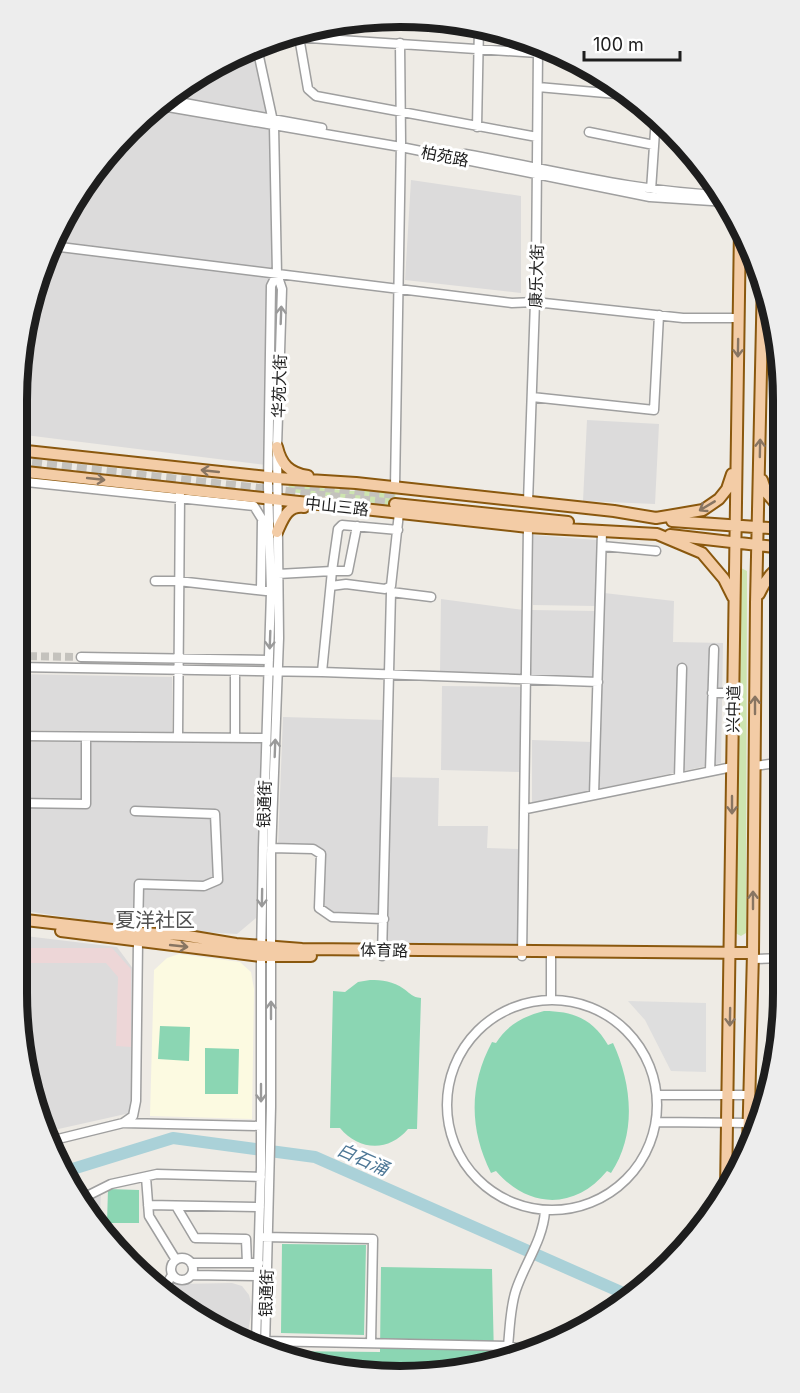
<svg xmlns="http://www.w3.org/2000/svg" width="800" height="1393" font-family="Inter,'Noto Sans SC',sans-serif">
<style>
.residential{fill:#dcdbdb}
.commercial{fill:#edd6d7}
.education{fill:#fcfae1}
.grass{fill:#cde4b0}
.park{fill:#c6f4c6}
.pitch{fill:#8bd6b3}
.parking{fill:#dedede}
.lines{fill:none;stroke-linecap:round;stroke-linejoin:round}
.river{stroke:#aad1d8;stroke-width:12}
.minor-tunnel{stroke:#c4c2bd;stroke-width:8;stroke-dasharray:8 4;stroke-linecap:butt}
.major-tunnel{stroke:#c4c2bd;stroke-width:10;stroke-dasharray:10 5;stroke-linecap:butt}
.minor-casing{stroke:#9f9f9f;stroke-width:11}
.major-casing{stroke:#8a580e;stroke-width:14}
.minor{stroke:#fff;stroke-width:8}
.major{stroke:#f3cca6;stroke-width:10}
.oneway{stroke:#9a9a9a}
.oneway2{stroke:#887562}
.labels{text-anchor:middle;dominant-baseline:central;stroke-width:6;stroke-linejoin:round;paint-order:stroke}
.street-label{font-size:16px;fill:#1e1e1e;stroke:#fff}
.water-label{font-size:18px;font-style:italic;fill:#4d7796;stroke:#fff}
.quarter-label{font-size:20px;fill:#515151;stroke:#fff}
.rim{fill:none;stroke:#1e1e1e;stroke-width:8}
</style>
<rect width="100%" height="100%" fill="#eeebe5"/>
<path class="residential" d="M 257,52 L 274,123 L 280,271 L 266,465 L 17,434 L 17,375 L 37,276 L 81,187 L 187,81 Z
M 411,180 L 521,196 L 521,293 L 405,280 Z
M 587,420 L 659,424 L 655,504 L 583,501 Z
M 533,535 L 597,540 L 596,606 L 533,605 Z
M 604,593 L 674,601 L 673,642 L 723,643 L 721,763 L 598,789 Z
M 441,599 L 524,610 L 524,677 L 440,673 Z
M 532,610 L 595,611 L 594,679 L 531,677 Z
M 17,674 L 172,677 L 172,732 L 17,730 Z
M 442,686 L 524,687 L 522,772 L 441,770 Z
M 283,717 L 385,720 L 384,777 L 439,778 L 438,826 L 488,826 L 487,848 L 519,849 L 518,944 L 388,943 L 388,916 L 332,914 L 321,907 L 322,853 L 278,846 Z
M 90,740 L 261,742 L 256,918 L 237,934 L 147,929 L 25,911 L 26,898 L 17,888 L 17,806 L 90,807 Z
M 532,740 L 592,742 L 591,794 L 532,804 Z
M 17,742 L 84,742 L 83,802 L 17,802 Z
M 17,935 L 117,947 L 134,970 L 133,1102 L 130,1113 L 45,1132 L 37,1116 L 17,993 Z
M 101,1183 L 100,1230 L 96,1226 L 79,1194 Z
M 232,1283 L 242,1286 L 249,1295 L 252,1307 L 247,1339 L 187,1312 L 160,1287 L 176,1284 Z"/>
<path class="commercial" d="M 772,656 L 783,656 L 783,746 L 771,746 Z
M 17,948 L 112,948 L 131,969 L 131,1047 L 116,1046 L 118,977 L 106,963 L 17,963 Z"/>
<path class="education" d="M 179,954 L 240,962 L 251,972 L 254,989 L 252,1119 L 150,1116 L 154,970 L 167,958 Z"/>
<path class="grass" d="M 290,485 L 351,491 L 396,490 L 394,508 L 361,500 L 290,492 L 287,488 Z
M 741,568 L 747,571 L 746,933 L 741,936 L 735,933 L 740,570 Z"/>
<path class="park" d="M 776,342 L 783,375 L 783,493 L 774,480 Z"/>
<path class="pitch" d="M 370,980 C 382,980 393,981 404,989 C 411,994 412,997 421,998 L 417,1129 L 408,1129 C 389,1152 359,1151 340,1128 L 330,1128 L 333,991 L 345,992 L 358,982 Z
M 544,1011 C 573,1011 593,1019 608,1045 L 613,1043 C 632,1084 637,1134 611,1173 L 607,1171 C 575,1210 529,1209 496,1171 L 491,1173 C 469,1129 469,1085 492,1042 L 496,1043 C 507,1025 524,1016 544,1011 Z
M 160,1026 L 190,1027 L 189,1061 L 158,1059 Z
M 205,1048 L 239,1049 L 238,1094 L 205,1094 Z
M 108,1189 L 139,1190 L 139,1223 L 107,1223 Z
M 282,1244 L 366,1245 L 364,1335 L 281,1333 Z
M 381,1267 L 492,1269 L 494,1357 L 503,1358 L 425,1376 L 300,1363 L 279,1354 L 279,1351 L 380,1352 Z"/>
<path class="parking" d="M 628,1001 L 706,1003 L 706,1072 L 671,1071 L 645,1020 Z"/>
<g class="lines">
<path class="river" d="M 66,1171 L 173,1138 L 315,1157 L 630,1296"/>
<path class="minor-tunnel" d="M 17,656 L 81,657"/>
<path class="major-tunnel" d="M 17,462 L 395,504
M 295,484 L 396,494"/>
<defs>
<path id="minor" d="M 294,37 L 538,53
M 299,37 L 308,89 L 316,96 L 537,137
M 258,52 L 274,126 L 277,274 L 282,289 L 277,447 L 279,638 L 271,854 L 271,1107 L 265,1347
M 538,87 L 617,94 L 642,105
M 168,100 L 322,128
M 162,106 L 401,147 L 650,197 L 727,202
M 477,127 L 479,26
M 589,132 L 654,145
M 465,154 C 550,169 635,192 722,195
M 651,190 L 656,117
M 52,246 L 512,303 L 535,302 L 683,318 L 739,318
M 532,397 L 654,410 L 659,315
M 17,481 L 254,506 L 262,519 L 261,590
M 395,487 L 401,142 L 400,43
M 528,502 L 536,273 L 538,50
M 357,526 L 348,571 L 332,571 L 338,529 L 342,525 L 398,530
M 602,546 L 656,551
M 278,574 L 332,571 L 322,672
M 155,581 L 178,581 L 266,591
M 331,586 L 346,584 L 385,589 L 391,586 L 399,513
M 81,657 L 269,660
M 17,667 L 322,672 L 598,682
M 235,671 L 235,738
M 712,693 L 733,693
M 17,736 L 266,738
M 178,737 L 180,495
M 755,766 L 783,762
M 710,771 L 714,649
M 679,778 L 682,668
M 594,795 L 602,532
M 17,803 L 86,804 L 86,737
M 526,809 L 732,767
M 135,811 L 215,814 L 218,880 L 204,886 L 139,884 L 138,933
M 271,848 L 313,849 L 321,854 L 319,908 L 332,917 L 384,919
M 551,951 L 551,1000
M 382,956 L 391,592 L 431,597
M 522,956 L 528,527
M 753,959 L 783,958
M447 1105a105 105 0 1 1 210 0a105 105 0 1 1-210 0Z
M 657,1095 L 748,1095
M 657,1122 L 748,1123
M 124,1123 L 261,1126
M 50,1141 L 123,1123 L 133,1116 L 136,1101 L 138,942
M 146,1177 L 149,1216 L 176,1260
M 81,1199 L 111,1184 L 157,1174 L 261,1177
M 148,1205 L 260,1207
M 176,1206 L 195,1238 L 246,1239 L 247,1263
M 263,1237 L 373,1239 L 371,1343
M171 1269a11 11 0 1 1 22 0a11 11 0 1 1-22 0Z
M 191,1263 L 259,1263
M 192,1275 L 258,1276
M 163,1290 L 172,1275
M 262,1341 L 508,1346 C 510,1327 510,1308 516,1290 C 525,1263 543,1240 545,1211
M 256,1343 L 261,1167 L 261,956 L 263,848 L 271,592 L 268,486 L 271,286 L 277,274
M 508,1346 L 530,1351"/>
<path id="major" d="M 277,447 C 281,464 289,473 308,476
M 17,450 L 277,478 L 356,483 L 614,511 L 656,518 L 703,510 L 719,499 L 727,489 L 732,474
M 17,471 L 528,527 L 657,534 L 702,553 L 724,579 L 733,597
M 762,480 L 766,492 L 783,512
M 395,504 L 568,522
M 672,521 L 783,529
M 277,532 C 283,519 287,505 304,507
M 670,535 L 783,548
M 759,594 C 764,583 771,571 783,565
M 17,919 L 138,933 L 182,935 L 236,944 L 302,949 L 753,953
M 61,931 L 261,956 L 311,956
M 748,1148 L 753,953 L 756,603 L 763,277
M 726,1192 C 733,870 734,548 740,227"/>
</defs>
<use href="#minor" class="minor-casing"/>
<use href="#major" class="major-casing"/>
<use href="#minor" class="minor"/>
<use href="#major" class="major"/>
</g>
<defs><path id="oneway-shaft" d="M-6 0H5M1.5-3L5.5 0L1.5 3" fill="none" stroke-width="1.6" stroke-linecap="round" stroke-linejoin="round" transform="scale(1.5)"/></defs>
<g class="oneway">
<use href="#oneway-shaft" transform="translate(281 315) rotate(-88)"/>
<use href="#oneway-shaft" transform="translate(270 640) rotate(92)"/>
<use href="#oneway-shaft" transform="translate(275 748) rotate(-88)"/>
<use href="#oneway-shaft" transform="translate(262 898) rotate(91)"/>
<use href="#oneway-shaft" transform="translate(271 1010) rotate(-90)"/>
<use href="#oneway-shaft" transform="translate(261 1093) rotate(90)"/>
</g>
<g class="oneway2">
<use href="#oneway-shaft" transform="translate(738 348) rotate(91)"/>
<use href="#oneway-shaft" transform="translate(760 448) rotate(-89)"/>
<use href="#oneway-shaft" transform="translate(210 471) rotate(-174)"/>
<use href="#oneway-shaft" transform="translate(96 479) rotate(6)"/>
<use href="#oneway-shaft" transform="translate(707 506) rotate(149)"/>
<use href="#oneway-shaft" transform="translate(755 705) rotate(-90)"/>
<use href="#oneway-shaft" transform="translate(732 805) rotate(90)"/>
<use href="#oneway-shaft" transform="translate(753 900) rotate(-90)"/>
<use href="#oneway-shaft" transform="translate(179 946) rotate(6)"/>
<use href="#oneway-shaft" transform="translate(730 1017) rotate(91)"/>
</g>
<g class="labels">
<g class="street-label">
<text transform="translate(445 156) rotate(11)">柏苑路</text>
<text transform="translate(536 276) rotate(-88)">康乐大街</text>
<text transform="translate(279 386) rotate(-88)">华苑大街</text>
<text transform="translate(337 506) rotate(6)">中山三路</text>
<text transform="translate(733 709) rotate(-89)">兴中道</text>
<text transform="translate(264 804) rotate(-88)">银通街</text>
<text transform="translate(384 950) rotate(1)">体育路</text>
<text transform="translate(266 1293) rotate(-88)">银通街</text>
</g>
<g class="water-label">
<text transform="translate(363 1159) rotate(24)">白石涌</text>
</g>
<g class="quarter-label">
<text x="155" y="920">夏洋社区</text>
</g>
</g>
<path d="M0 0H800V1393H0ZM400 27H400A373 373 0 0 1 773 400V993A373 373 0 0 1 400 1366H400A373 373 0 0 1 27 993V400A373 373 0 0 1 400 27Z" fill="#ededed" fill-rule="evenodd"/>
<path class="rim" d="M400 27H400A373 373 0 0 1 773 400V993A373 373 0 0 1 400 1366H400A373 373 0 0 1 27 993V400A373 373 0 0 1 400 27Z"/>
<path d="M584 51v9h96v-9" fill="none" stroke="#1e1e1e" stroke-width="3"/>
<text x="593" y="51" font-size="18" fill="#1e1e1e" stroke="#ffffff" stroke-width="4.5" paint-order="stroke">100 m</text>
</svg>
